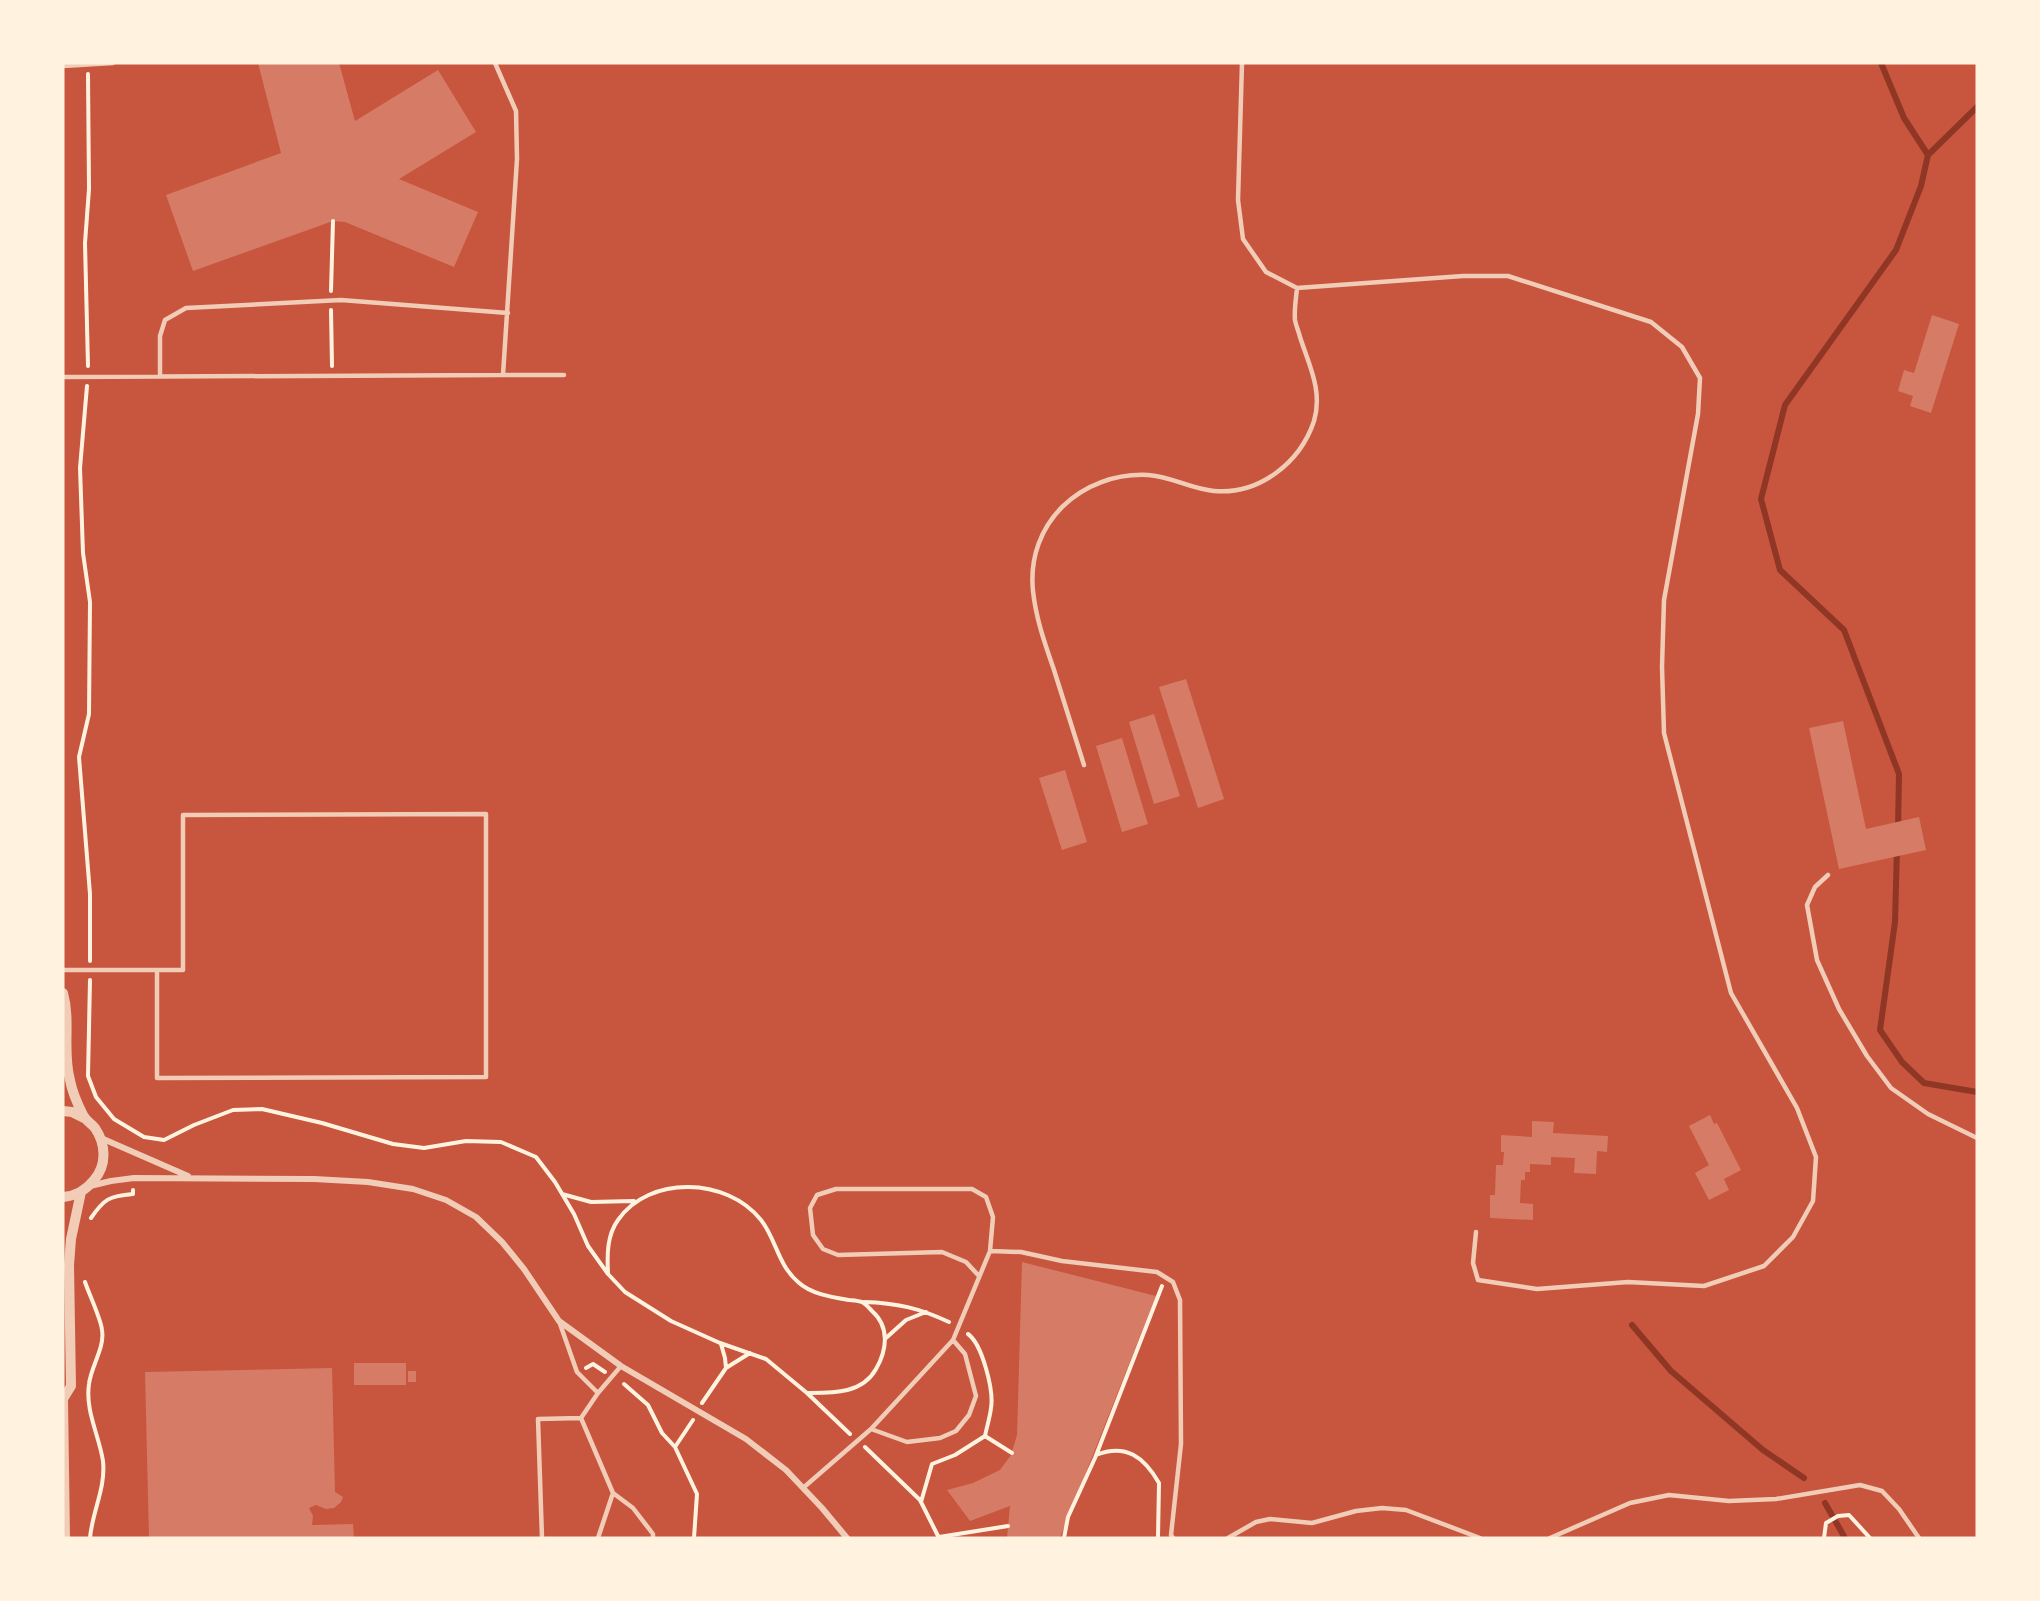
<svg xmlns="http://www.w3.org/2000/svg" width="2040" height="1601" font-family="'IBM Plex Sans',sans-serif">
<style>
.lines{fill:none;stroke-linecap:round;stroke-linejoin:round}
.stream{stroke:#8f3625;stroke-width:6}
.building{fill:#d67c66}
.path{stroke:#fff3e0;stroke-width:4}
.service{stroke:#f1ccb7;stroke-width:4.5}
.minor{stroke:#f1ccb7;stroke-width:6}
.tertiary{stroke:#f1ccb7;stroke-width:10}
</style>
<rect width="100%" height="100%" fill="#c8553d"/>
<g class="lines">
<path class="stream" d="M 1881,63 L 1904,118 L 1928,155
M 1898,829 L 1899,774 L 1844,630 L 1780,570 L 1761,499 L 1785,405 L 1896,250 L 1921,186 L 1928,155 L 1977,107
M 1897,848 L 1895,922 L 1880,1030 L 1902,1062 L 1924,1083 L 1977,1092
M 1632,1325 L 1671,1371 L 1763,1450 L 1804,1478
M 1825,1503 L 1845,1538"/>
</g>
<path class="building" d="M 258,63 L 339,63 L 355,121 L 438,70 L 476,132 L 399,179 L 478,212 L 454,267 L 345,222 L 333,221 L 193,271 L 166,195 L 281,153 Z
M 1932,315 L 1959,324 L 1931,413 L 1910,406 L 1913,396 L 1898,391 L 1904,370 L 1914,373 Z
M 1186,679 L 1224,799 L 1198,808 L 1159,687 Z
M 1154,714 L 1180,796 L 1154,804 L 1129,722 Z
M 1843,721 L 1866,829 L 1919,817 L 1926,850 L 1839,869 L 1809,728 Z
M 1122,738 L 1148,824 L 1122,832 L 1096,746 Z
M 1065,770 L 1087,842 L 1062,850 L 1039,778 Z
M 1710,1115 L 1714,1124 L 1717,1123 L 1741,1170 L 1724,1179 L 1729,1190 L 1709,1200 L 1695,1173 L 1709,1165 L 1689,1126 Z
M 1532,1121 L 1554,1122 L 1553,1133 L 1608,1136 L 1607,1152 L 1597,1151 L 1596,1174 L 1574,1173 L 1575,1158 L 1551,1157 L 1551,1165 L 1530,1164 L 1530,1172 L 1525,1172 L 1525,1180 L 1521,1180 L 1520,1203 L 1533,1204 L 1533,1220 L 1490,1218 L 1490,1195 L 1495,1195 L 1496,1165 L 1503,1165 L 1504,1152 L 1501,1152 L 1501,1135 L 1532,1137 Z
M 1022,1262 L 1156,1296 L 1060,1538 L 1007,1538 L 1010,1506 L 970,1521 L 947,1490 L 973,1483 L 1000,1470 L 1011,1455 L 1017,1435 Z
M 354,1363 L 406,1363 L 406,1385 L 354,1385 Z
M 332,1368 L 335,1492 L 343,1497 L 341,1502 L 334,1508 L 326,1509 L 316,1505 L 309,1508 L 313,1516 L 312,1525 L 353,1524 L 354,1538 L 149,1538 L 145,1372 Z
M 408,1371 L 416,1371 L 416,1382 L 408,1382 Z"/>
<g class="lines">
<path class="path" d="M 88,74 L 89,189 L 85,243 L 88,366
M 331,291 L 333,221
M 331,310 L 332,366
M 87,386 L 80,468 L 83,553 L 90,602 L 89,714 L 79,757 L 90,894 L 90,961
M 90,980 L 88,1076 L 96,1097 L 114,1119 L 144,1137 L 164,1140 L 194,1125 L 233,1110 L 262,1109 L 322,1123 L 393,1144 L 424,1148 L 466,1141 L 501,1142 L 536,1157 L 555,1182 L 574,1214 L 588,1246 L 608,1274 L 625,1292 L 671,1321 L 720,1343 L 766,1359 L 807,1393 L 850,1434
M 562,1194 L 591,1202 L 634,1201
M 91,1218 C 104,1199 109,1196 133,1194 L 133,1190
M 608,1273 C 607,1255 607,1235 618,1220 C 649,1175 727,1177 761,1220 C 776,1239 778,1265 798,1282 C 811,1294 831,1297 849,1300 C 853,1300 858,1301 862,1302 C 866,1304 869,1308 872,1311 C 890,1327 887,1350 876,1369 C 862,1394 833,1393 807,1393
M 85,1282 C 89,1294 101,1319 102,1330 C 105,1348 91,1366 89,1384 C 85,1411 99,1435 103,1461 C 106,1488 92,1512 90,1538
M 864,1302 C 897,1303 919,1308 949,1322
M 886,1338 L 906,1320 L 926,1312
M 721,1344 L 725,1358 L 726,1368
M 586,1368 L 593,1364 L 605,1372
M 624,1384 L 648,1405 L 662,1433 L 675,1447
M 702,1403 L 726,1368 L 750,1353
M 693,1420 L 675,1447 L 697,1494 L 694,1538
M 985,1436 L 1012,1453
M 865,1447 L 920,1500 L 939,1538
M 1096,1455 C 1126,1443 1144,1457 1159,1483 L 1158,1538
M 921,1502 L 932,1464 L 955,1455 L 985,1436 C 987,1426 990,1417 991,1408 C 994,1390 982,1344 968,1334
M 939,1537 L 1008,1526
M 1064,1538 L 1068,1517 L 1095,1458 L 1162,1286
M 1824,1538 L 1826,1523 L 1838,1516 L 1849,1515 L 1870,1538"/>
<path class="service" d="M 1242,63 L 1238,200 L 1243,239 L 1266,272 L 1297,288 L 1463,276 L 1508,276 L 1651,322 L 1682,347 L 1700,378 L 1698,414 L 1664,600 L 1662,667 L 1664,733 L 1731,993 L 1797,1108 L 1816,1157 L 1813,1201 L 1793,1237 L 1764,1266 L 1704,1286 L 1628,1282 L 1537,1289 L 1478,1280 L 1473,1263 L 1476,1232
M 63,66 L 113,63
M 503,375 L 564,375
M 160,376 L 160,336 L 165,320 L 186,308 L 341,300 L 508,313
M 63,377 L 503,375 L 517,159 L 516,111 L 495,63
M 1084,765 C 1074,734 1064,702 1054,670 C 1045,644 1036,619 1033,591 C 1026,523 1081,472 1148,475 C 1170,476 1191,489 1214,491 C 1259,495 1300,463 1314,421 C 1323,391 1309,365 1300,337 C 1299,332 1296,326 1295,320 C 1294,310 1296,299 1297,288
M 1828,875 L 1815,887 L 1807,905 L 1817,960 L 1839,1009 L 1867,1056 L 1891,1088 L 1928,1114 L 1977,1138
M 63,970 L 183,970 L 183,815 L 486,814 L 486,1077 L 157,1078 L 157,971
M 990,1251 L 1021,1252 L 1062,1261 L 1157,1272 L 1173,1282 L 1180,1300 L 1181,1444 L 1171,1535 L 1173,1538
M 559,1321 L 577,1372 L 598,1393
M 953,1340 L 990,1251 L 993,1217 L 986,1197 L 972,1189 L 836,1189 L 817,1195 L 810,1208 L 813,1235 L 823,1249 L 838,1255 L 942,1252 L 966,1262 L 979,1276
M 581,1418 L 613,1493 L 633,1508 L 653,1534 L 653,1538
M 803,1488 L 871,1429 L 907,1442 L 940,1438 L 956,1431 L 969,1415 L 976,1396 L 965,1354 L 953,1340 L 871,1429
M 542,1538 L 538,1419 L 581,1418 L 598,1393 L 621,1366
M 598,1538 L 613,1493
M 1228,1538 L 1256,1522 L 1270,1519 L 1312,1523 L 1356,1511 L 1382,1508 L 1406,1510 L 1480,1538
M 1550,1538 L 1630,1503 L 1669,1495 L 1729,1501 L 1776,1499 L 1860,1485 L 1882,1491 L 1899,1509 L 1919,1538"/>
<path class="minor" d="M 101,1138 L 188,1176
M 90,1186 L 111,1181 L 134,1178 L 314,1179 L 368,1182 L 413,1189 L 446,1200 L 476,1217 L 502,1242 L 524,1269 L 559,1321 L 621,1366 L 746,1439 L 786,1470 L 822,1508 L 847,1538"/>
<path class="tertiary" d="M 63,993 C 71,1022 62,1052 70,1080 C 72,1092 78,1105 83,1115 C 86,1121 91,1123 95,1128 C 106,1144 107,1165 94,1180 C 86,1190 76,1196 63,1197
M 63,1111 L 72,1112 L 84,1118
M 65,1538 L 63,1399 L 71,1386 L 69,1265 L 71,1239 L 81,1192"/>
</g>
<rect width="2040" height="1601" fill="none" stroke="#fff3e0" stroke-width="129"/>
</svg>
